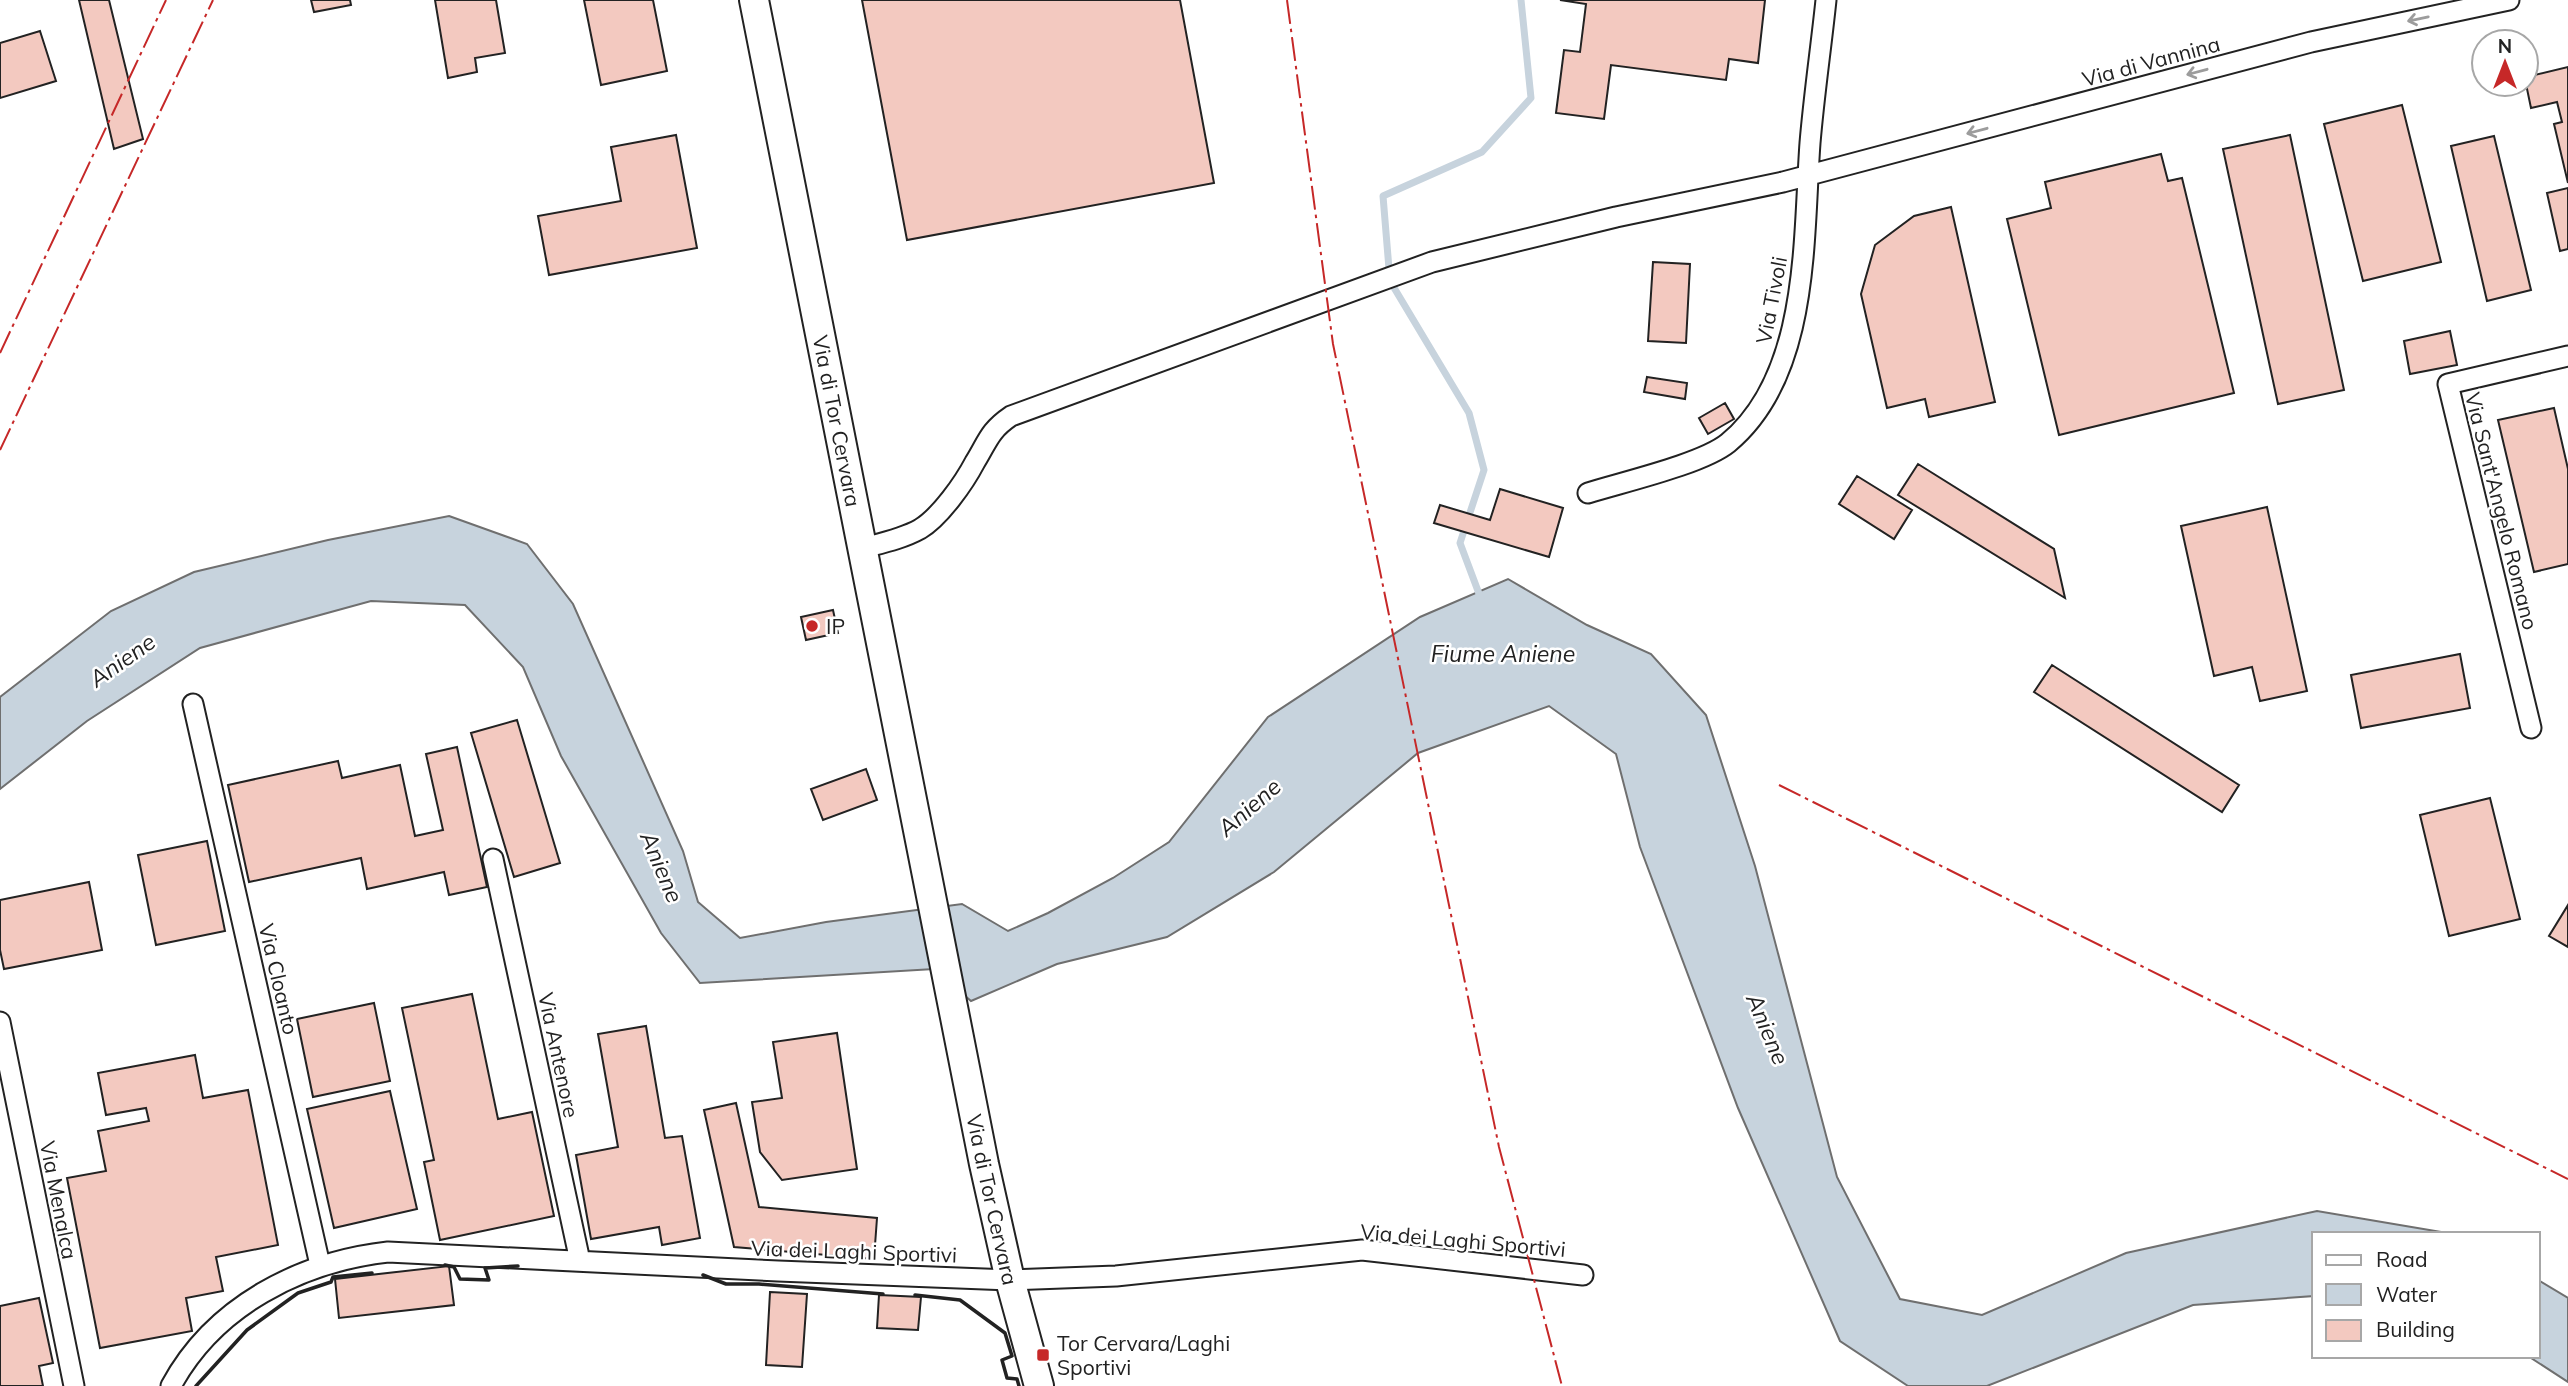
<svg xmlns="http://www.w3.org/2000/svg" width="2568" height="1386" font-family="Mulish,sans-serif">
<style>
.water{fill:#c7d3dd;stroke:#6f6f6f;stroke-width:2}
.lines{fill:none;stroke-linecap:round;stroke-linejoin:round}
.stream{stroke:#c7d3dd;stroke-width:7}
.building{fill:#f3c9c0;stroke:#222;stroke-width:2}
.street-casing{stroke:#222;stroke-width:23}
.secondary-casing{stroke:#222;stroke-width:32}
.street{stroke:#fff;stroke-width:19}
.secondary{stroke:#fff;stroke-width:28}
.wall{stroke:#222;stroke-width:3.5}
.power{stroke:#c62828;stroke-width:2;stroke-dasharray:24 5 3.5 5;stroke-linecap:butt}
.oneway{stroke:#9c9c9c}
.poi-dot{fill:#c62828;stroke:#fff;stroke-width:2.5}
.labels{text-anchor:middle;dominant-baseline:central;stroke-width:5;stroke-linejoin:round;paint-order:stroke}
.street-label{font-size:21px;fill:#222;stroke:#fff}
.poi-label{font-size:21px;fill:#222;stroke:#fff;text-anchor:start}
.water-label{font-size:23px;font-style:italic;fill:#222;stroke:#fff}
</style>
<rect width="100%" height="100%" fill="#fff"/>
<path class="water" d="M 449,516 L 527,544 L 573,604 L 683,851 L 698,902 L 740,938 L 826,922 L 962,904 L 1008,931 L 1048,913 L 1113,878 L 1169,842 L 1268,717 L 1420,617 L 1508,579 L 1587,625 L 1651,654 L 1706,715 L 1755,866 L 1837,1177 L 1900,1299 L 1982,1315 L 2126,1253 L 2317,1211 L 2453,1234 L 2314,1234 L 2314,1296 L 2193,1305 L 1987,1386 L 1908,1386 L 1840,1341 L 1738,1108 L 1640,847 L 1616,754 L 1549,706 L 1418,753 L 1274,872 L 1167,937 L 1057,964 L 971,1001 L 934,969 L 700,983 L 661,933 L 561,756 L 523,667 L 465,605 L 371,601 L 200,648 L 87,721 L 0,789 L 0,697 L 111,611 L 194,572 L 328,540 Z
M 2538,1280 L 2568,1298 L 2568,1382 L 2528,1356 L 2538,1356 Z"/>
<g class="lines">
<path class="stream" d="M 1481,599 L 1460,543 L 1484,470 L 1469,413 L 1390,281 L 1383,196 L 1482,152 L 1531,98 L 1521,0"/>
</g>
<path class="building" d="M 79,0 L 109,0 L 143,139 L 114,149 Z
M 311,0 L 350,0 L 351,5 L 314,12 Z
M 435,0 L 496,0 L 505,53 L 475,58 L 477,72 L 448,78 Z
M 584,0 L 653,0 L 667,71 L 601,85 Z
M 862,0 L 1180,0 L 1214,183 L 907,240 Z
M 1560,0 L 1765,0 L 1758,63 L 1729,59 L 1726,80 L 1611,65 L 1604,119 L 1556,113 L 1564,50 L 1580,52 L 1586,4 Z
M 40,31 L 56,81 L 0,98 L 0,43 Z
M 2568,67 L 2568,183 L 2554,124 L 2562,122 L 2557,102 L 2531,108 L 2526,84 L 2526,77 Z
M 2402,105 L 2441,262 L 2363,281 L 2324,124 Z
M 676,135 L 697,248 L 549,275 L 538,216 L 621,201 L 611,147 Z
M 2290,135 L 2344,390 L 2278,404 L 2223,149 Z
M 2494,136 L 2531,290 L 2487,301 L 2451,146 Z
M 2161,154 L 2168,181 L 2182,178 L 2234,393 L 2059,435 L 2007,219 L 2051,208 L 2045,182 Z
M 2568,188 L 2568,249 L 2560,251 L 2547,193 Z
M 1951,207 L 1995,402 L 1929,417 L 1925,399 L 1887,408 L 1861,294 L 1875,245 L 1914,216 Z
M 1653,262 L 1690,264 L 1686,343 L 1648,341 Z
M 2450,331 L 2457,365 L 2410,374 L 2404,341 Z
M 1647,377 L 1687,383 L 1685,399 L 1644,392 Z
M 1725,403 L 1734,419 L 1708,434 L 1699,418 Z
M 2554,408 L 2568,469 L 2568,564 L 2534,572 L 2498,420 Z
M 1918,464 L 2054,549 L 2065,598 L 1898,495 Z
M 1857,476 L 1912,510 L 1894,539 L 1839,504 Z
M 1500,489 L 1563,508 L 1549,557 L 1434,523 L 1440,505 L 1490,520 Z
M 2267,507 L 2307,691 L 2260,701 L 2252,667 L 2214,676 L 2181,526 Z
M 833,610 L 838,633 L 806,640 L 801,617 Z
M 2460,654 L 2470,708 L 2361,728 L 2351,675 Z
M 2052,665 L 2239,785 L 2222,812 L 2034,692 Z
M 517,720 L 560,863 L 514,877 L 471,733 Z
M 457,747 L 487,887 L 449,895 L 444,872 L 367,889 L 361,858 L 249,882 L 228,785 L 338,761 L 342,778 L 400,765 L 415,836 L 443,830 L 426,754 Z
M 866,769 L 877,800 L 823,820 L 811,789 Z
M 2490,798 L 2520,919 L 2449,936 L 2420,815 Z
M 207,841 L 225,931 L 156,945 L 138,855 Z
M 89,882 L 102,950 L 4,969 L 0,950 L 0,900 Z
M 2568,905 L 2568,947 L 2549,936 Z
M 472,994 L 498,1119 L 532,1112 L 554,1216 L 440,1240 L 424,1162 L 434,1160 L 402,1008 Z
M 374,1003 L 390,1081 L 313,1097 L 297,1019 Z
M 646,1026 L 665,1138 L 682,1136 L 700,1238 L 662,1245 L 659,1227 L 591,1239 L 576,1155 L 618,1147 L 598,1034 Z
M 837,1033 L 857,1169 L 782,1180 L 760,1152 L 752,1102 L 782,1098 L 773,1042 Z
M 195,1055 L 203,1098 L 248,1090 L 278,1245 L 216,1257 L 223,1291 L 186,1298 L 192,1331 L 100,1348 L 67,1178 L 106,1171 L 98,1131 L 149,1121 L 146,1108 L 106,1115 L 98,1073 Z
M 390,1091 L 417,1209 L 334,1228 L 307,1109 Z
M 736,1103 L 759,1207 L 877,1218 L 874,1259 L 734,1247 L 704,1110 Z
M 449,1266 L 454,1305 L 339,1318 L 335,1279 Z
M 770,1292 L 807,1294 L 802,1367 L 766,1365 Z
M 879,1295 L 921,1297 L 918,1330 L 877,1328 Z
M 39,1298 L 53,1363 L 39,1366 L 43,1386 L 0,1386 L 0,1306 Z"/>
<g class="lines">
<defs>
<path id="street" d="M 1588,493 C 1623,482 1702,464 1728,443 C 1810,375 1803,239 1810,143 C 1814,95 1821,48 1826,0
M 863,548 C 882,543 902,539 920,529 C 940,517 964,483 975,462 C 988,441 989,431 1011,416 L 1432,262 L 1616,217 L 1783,182 L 2311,42 L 2509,0
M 193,704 L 320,1265
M 2531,728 L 2448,384 L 2568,356
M 493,859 L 580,1261
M 0,1022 L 74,1386
M 171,1386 C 214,1306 300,1262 388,1252 L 778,1271 L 1010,1280 L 1116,1276 L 1362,1250 L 1583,1275"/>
<g id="secondary">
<path id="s1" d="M 754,0 L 984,1164 L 1010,1280 L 1039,1386"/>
</g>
</defs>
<use href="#street" class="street-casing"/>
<use href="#secondary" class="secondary-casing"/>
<use href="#street" class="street"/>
<use href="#secondary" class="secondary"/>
<path class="wall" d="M 445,1265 L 454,1267 L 460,1279 L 489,1280 L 485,1268 L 518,1266
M 703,1275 L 726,1284 L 759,1284 L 883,1294
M 915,1295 L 960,1300 L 1005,1333 L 1012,1356 L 1002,1360 L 1007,1378 L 1017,1379 L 1019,1386
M 196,1386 L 247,1330 L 298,1293 L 331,1282 L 333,1277 L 372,1273"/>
<path class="power" d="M 1287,0 L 1333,344 L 1499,1147 L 1562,1386
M 0,353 L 166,0
M 0,450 L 213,0
M 1779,785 L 2568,1179"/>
</g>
<defs><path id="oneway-shaft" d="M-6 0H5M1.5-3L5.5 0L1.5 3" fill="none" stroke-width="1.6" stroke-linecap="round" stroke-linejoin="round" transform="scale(1.75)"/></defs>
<g class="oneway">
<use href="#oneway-shaft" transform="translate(2418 19) rotate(168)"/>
<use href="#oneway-shaft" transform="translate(2197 72) rotate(165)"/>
<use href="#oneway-shaft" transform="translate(1977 131) rotate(165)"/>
</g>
<g class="poi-dot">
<circle cx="812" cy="626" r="7"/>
<rect x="1036" y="1348" width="14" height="14" rx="3.5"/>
</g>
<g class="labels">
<g class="street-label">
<text transform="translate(2151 61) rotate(-15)">Via di Vannina</text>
<text transform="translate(1771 300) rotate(-79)">Via Tivoli</text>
<text stroke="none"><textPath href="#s1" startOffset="429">Via di Tor Cervara</textPath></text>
<text transform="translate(2502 511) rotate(76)">Via Sant'Angelo Romano</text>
<text transform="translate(279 979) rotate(77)">Via Cloanto</text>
<text transform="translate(559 1055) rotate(78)">Via Antenore</text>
<text transform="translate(59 1200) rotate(79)">Via Menalca</text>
<text stroke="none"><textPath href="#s1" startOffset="1223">Via di Tor Cervara</textPath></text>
<text transform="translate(1463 1240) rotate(5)">Via dei Laghi Sportivi</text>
<text transform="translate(854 1251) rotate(2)">Via dei Laghi Sportivi</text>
</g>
<g class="poi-label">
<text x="826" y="626">IP</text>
<text x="1057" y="1343">Tor Cervara/Laghi<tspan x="1057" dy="24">Sportivi</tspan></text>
</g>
<g class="water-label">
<text x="1503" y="653">Fiume Aniene</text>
<text transform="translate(122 660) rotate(-35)">Aniene</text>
<text transform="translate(1249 807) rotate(-41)">Aniene</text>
<text transform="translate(662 867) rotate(67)">Aniene</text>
<text transform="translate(1768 1029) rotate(67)">Aniene</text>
</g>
</g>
<rect x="2312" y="1232" width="228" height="126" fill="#ffffff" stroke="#a7a7a7" stroke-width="2"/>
<rect x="2326" y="1255" width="35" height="10" fill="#ffffff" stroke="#a7a7a7" stroke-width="2"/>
<text x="2376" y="1267" font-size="21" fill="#222222">Road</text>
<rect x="2326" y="1284" width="35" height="21" fill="#c7d3dd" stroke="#a7a7a7" stroke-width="2"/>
<text x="2376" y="1302" font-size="21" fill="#222222">Water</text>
<rect x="2326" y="1320" width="35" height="21" fill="#f3c9c0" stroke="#a7a7a7" stroke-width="2"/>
<text x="2376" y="1337" font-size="21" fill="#222222">Building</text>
<g transform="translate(2505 63)"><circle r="33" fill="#ffffff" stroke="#a7a7a7" stroke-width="2"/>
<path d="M0-5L12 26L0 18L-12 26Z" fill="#c62828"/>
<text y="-10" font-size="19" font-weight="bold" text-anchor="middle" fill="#222222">N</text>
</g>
</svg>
